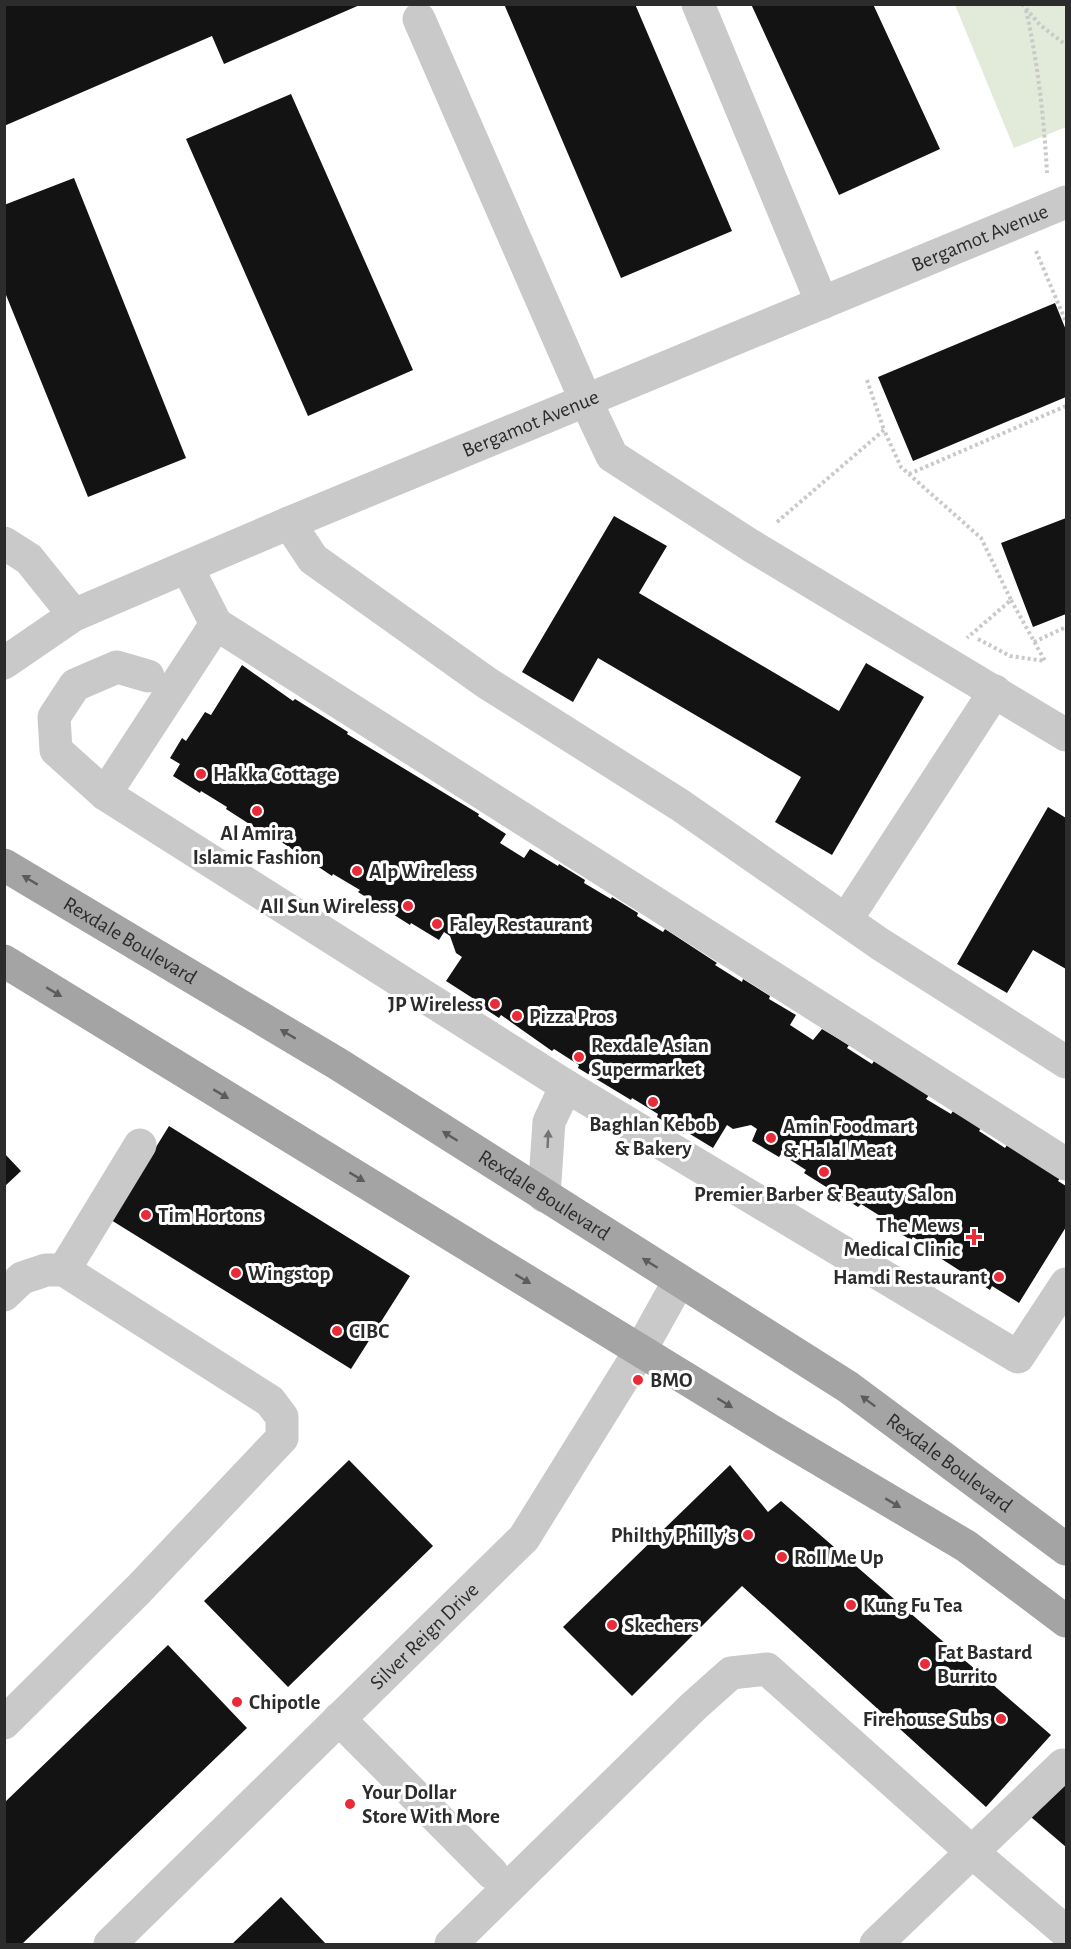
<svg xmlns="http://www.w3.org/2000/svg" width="1071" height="1949" font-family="'Alegreya Sans',sans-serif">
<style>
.green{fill:#e2ead9}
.building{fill:#131313}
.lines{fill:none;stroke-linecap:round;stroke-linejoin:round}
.path{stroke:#c9c9c9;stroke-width:4;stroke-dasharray:3 3;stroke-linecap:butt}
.minor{stroke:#c9c9c9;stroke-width:33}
.major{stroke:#a4a4a4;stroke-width:33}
.oneway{fill:#5c5c5c}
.oneway2{fill:#737373}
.poi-dot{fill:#e82a39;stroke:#fff;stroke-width:2}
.labels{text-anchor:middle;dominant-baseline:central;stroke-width:6;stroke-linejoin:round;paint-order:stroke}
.street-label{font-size:21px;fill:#2c2c2c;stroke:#fff}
.poi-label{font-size:21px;font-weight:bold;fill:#2c2c2c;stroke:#fff;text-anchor:start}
</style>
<rect width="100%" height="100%" fill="#fff"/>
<path class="green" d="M 955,5 L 1066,5 L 1066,127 L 1014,148 Z"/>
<path class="building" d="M 4,4 L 362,4 L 224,64 L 212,36 L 4,126 Z
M 504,4 L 635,4 L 732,231 L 621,278 Z
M 751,4 L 873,4 L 940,149 L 839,195 Z
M 291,94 L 413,370 L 308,416 L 186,139 Z
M 74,178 L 186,458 L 88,497 L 4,290 L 4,205 Z
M 1055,303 L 1066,330 L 1066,397 L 913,461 L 878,377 Z
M 614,516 L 667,546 L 639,593 L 839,711 L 866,663 L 924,697 L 832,855 L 775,822 L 801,777 L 598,658 L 573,702 L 522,672 Z
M 1066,518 L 1066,614 L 1033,627 L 1001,543 Z
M 242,665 L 293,701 L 295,699 L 348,732 L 347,734 L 479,814 L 478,816 L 506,834 L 500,843 L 524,858 L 530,849 L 558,866 L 559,864 L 585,880 L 584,883 L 611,899 L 612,897 L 638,913 L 637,916 L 663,932 L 665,929 L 717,963 L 715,965 L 742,982 L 743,979 L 770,996 L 769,999 L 796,1015 L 790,1025 L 813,1040 L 822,1029 L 849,1045 L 847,1048 L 872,1064 L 874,1061 L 929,1095 L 926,1099 L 951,1114 L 953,1111 L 981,1128 L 979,1131 L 1005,1148 L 1007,1145 L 1060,1178 L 1058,1181 L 1066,1186 L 1066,1227 L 1019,1303 L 992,1286 L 990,1290 L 937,1256 L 939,1253 L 913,1237 L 911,1240 L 883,1223 L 885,1219 L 861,1204 L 858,1207 L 804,1173 L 806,1170 L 781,1154 L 779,1157 L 752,1141 L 757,1129 L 751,1125 L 733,1129 L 727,1125 L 713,1148 L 685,1131 L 684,1134 L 657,1117 L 658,1114 L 632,1098 L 631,1100 L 578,1068 L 579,1065 L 554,1049 L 552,1051 L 501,1015 L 499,1018 L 473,1001 L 474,999 L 446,981 L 462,957 L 456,953 L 450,936 L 444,932 L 439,940 L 411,923 L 410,925 L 358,892 L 360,890 L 333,874 L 332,876 L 280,841 L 279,843 L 226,809 L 227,807 L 201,791 L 200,793 L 173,776 L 180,764 L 170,758 L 182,738 L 186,741 L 205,712 L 211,715 Z
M 1048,807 L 1066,818 L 1066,969 L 1033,950 L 1007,993 L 957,964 Z
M 169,1126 L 410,1276 L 351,1369 L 111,1220 Z
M 4,1153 L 21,1171 L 4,1187 Z
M 349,1460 L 433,1546 L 288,1687 L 204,1601 Z
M 730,1465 L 768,1512 L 781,1501 L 1051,1735 L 986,1807 L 742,1586 L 632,1696 L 563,1627 Z
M 168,1645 L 247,1728 L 22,1944 L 4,1944 L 4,1803 Z
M 1066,1775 L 1066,1847 L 1031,1817 Z
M 281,1897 L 326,1944 L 232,1944 Z"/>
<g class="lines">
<path class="path" d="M 1022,4 L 1040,25 L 1066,45
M 1026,10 C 1038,64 1044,118 1047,173
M 1036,251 L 1066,322
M 867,380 L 884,430
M 909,474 L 1066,406
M 777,522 L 884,430 L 901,467 L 981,538 L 1011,600 L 967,638
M 1011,600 L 1045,661
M 978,639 L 1010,656 L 1045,661
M 1034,642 L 1066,627"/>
<g class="minor">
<path d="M 698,4 L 822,303"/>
<path d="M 419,19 L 586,401 L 612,456 L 750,545 L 1066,735"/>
<path d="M 289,523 L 313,559 L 487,683 L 680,805 L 880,944 L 1066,1062"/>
<path d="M 4,543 L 29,559 L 74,615"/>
<path d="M 216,624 L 1066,1164"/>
<path id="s1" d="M 4,663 L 74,615 L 289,523 L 1066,202"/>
<path d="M 148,676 L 117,667 L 75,685 L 54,717 L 56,750 L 105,794 L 216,624 L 187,567"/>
<path d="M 105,794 L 566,1086 L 1018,1357 L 1066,1284"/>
<path d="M 846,920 L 995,691"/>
<path d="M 544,1196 L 549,1122 L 566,1086"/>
<path d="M 64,1270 L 140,1145"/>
<path d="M 4,1295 L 22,1278 L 46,1270 L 64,1270 L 270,1401 L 282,1417 L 282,1438 L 139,1589 L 4,1723"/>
<path d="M 339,1719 L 492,1873"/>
<path d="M 1063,1765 L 972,1852 L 1066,1932"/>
<path id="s2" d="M 110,1944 L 524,1538 L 640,1351 L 679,1281"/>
<path d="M 451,1944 L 694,1706 L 731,1673 L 767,1669 L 972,1852 L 876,1944"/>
</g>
<g class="major">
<path id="s3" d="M 4,865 L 338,1064 L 848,1387 L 1066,1549"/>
<path d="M 4,961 L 770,1430 L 966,1546 L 1066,1621"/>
</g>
</g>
<defs><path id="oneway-solid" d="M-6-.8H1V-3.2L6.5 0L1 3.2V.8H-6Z" transform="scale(1.5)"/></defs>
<g class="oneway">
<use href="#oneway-solid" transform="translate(30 880) rotate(-149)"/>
<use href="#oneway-solid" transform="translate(54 992) rotate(31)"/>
<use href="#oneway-solid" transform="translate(288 1034) rotate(-149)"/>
<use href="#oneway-solid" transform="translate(221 1094) rotate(31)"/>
<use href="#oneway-solid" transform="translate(450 1136) rotate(-148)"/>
<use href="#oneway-solid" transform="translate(357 1177) rotate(31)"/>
<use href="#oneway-solid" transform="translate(650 1263) rotate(-148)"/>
<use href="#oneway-solid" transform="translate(523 1279) rotate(31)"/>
<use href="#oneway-solid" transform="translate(868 1401) rotate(-143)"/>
<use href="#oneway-solid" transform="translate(725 1403) rotate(32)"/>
<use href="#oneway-solid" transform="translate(893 1503) rotate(31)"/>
</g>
<use class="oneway2" href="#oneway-solid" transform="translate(548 1139) rotate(-87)"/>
<g class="poi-dot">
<circle cx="201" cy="774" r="6"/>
<circle cx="257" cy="811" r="6"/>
<circle cx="357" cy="871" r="6"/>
<circle cx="408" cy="906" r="6"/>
<circle cx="437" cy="924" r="6"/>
<circle cx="495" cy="1004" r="6"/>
<circle cx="517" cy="1016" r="6"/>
<circle cx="579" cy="1057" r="6"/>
<circle cx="653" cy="1102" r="6"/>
<circle cx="771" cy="1138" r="6"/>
<circle cx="824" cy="1172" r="6"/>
<circle cx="146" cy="1215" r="6"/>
<path d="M971 1228h6v6h6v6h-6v6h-6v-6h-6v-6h6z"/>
<circle cx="236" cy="1273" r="6"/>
<circle cx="999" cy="1277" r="6"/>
<circle cx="337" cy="1331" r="6"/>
<circle cx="638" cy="1380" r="6"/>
<circle cx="748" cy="1535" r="6"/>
<circle cx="782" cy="1557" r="6"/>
<circle cx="851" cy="1605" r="6"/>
<circle cx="612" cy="1625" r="6"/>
<circle cx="925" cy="1664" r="6"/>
<circle cx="237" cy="1702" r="6"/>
<circle cx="1001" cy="1719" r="6"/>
<circle cx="350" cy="1804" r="6"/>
</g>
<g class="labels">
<g class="street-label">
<text stroke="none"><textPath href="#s1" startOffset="1066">Bergamot Avenue</textPath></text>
<text stroke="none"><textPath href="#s1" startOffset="580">Bergamot Avenue</textPath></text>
<text stroke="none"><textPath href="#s3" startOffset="147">Rexdale Boulevard</textPath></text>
<text stroke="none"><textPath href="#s3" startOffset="633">Rexdale Boulevard</textPath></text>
<text stroke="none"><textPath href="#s3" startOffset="1119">Rexdale Boulevard</textPath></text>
<text stroke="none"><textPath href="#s2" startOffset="440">Silver Reign Drive</textPath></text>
</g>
<g class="poi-label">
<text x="213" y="774">Hakka Cottage</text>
<text x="257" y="833" text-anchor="middle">Al Amira<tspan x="257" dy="24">Islamic Fashion</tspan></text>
<text x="369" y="871">Alp Wireless</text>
<text x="396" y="906" text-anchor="end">All Sun Wireless</text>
<text x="449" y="924">Faley Restaurant</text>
<text x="483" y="1004" text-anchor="end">JP Wireless</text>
<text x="529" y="1016">Pizza Pros</text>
<text x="591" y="1045">Rexdale Asian<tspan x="591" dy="24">Supermarket</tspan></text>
<text x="653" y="1124" text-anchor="middle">Baghlan Kebob<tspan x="653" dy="24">&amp; Bakery</tspan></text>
<text x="783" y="1126">Amin Foodmart<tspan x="783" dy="24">&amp; Halal Meat</tspan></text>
<text x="824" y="1194" text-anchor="middle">Premier Barber &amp; Beauty Salon</text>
<text x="158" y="1215">Tim Hortons</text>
<text x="960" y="1225" text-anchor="end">The Mews<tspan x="960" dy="24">Medical Clinic</tspan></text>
<text x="248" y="1273">Wingstop</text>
<text x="987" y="1277" text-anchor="end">Hamdi Restaurant</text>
<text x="349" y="1331">CIBC</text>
<text x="650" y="1380">BMO</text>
<text x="736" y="1535" text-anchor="end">Philthy Philly’s</text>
<text x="794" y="1557">Roll Me Up</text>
<text x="863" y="1605">Kung Fu Tea</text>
<text x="624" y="1625">Skechers</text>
<text x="937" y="1652">Fat Bastard<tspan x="937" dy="24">Burrito</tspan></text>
<text x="249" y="1702">Chipotle</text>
<text x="989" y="1719" text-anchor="end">Firehouse Subs</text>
<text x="362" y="1792">Your Dollar<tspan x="362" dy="24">Store With More</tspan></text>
</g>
</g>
<rect width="1071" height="1949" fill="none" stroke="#2c2c2c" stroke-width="12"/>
</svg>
